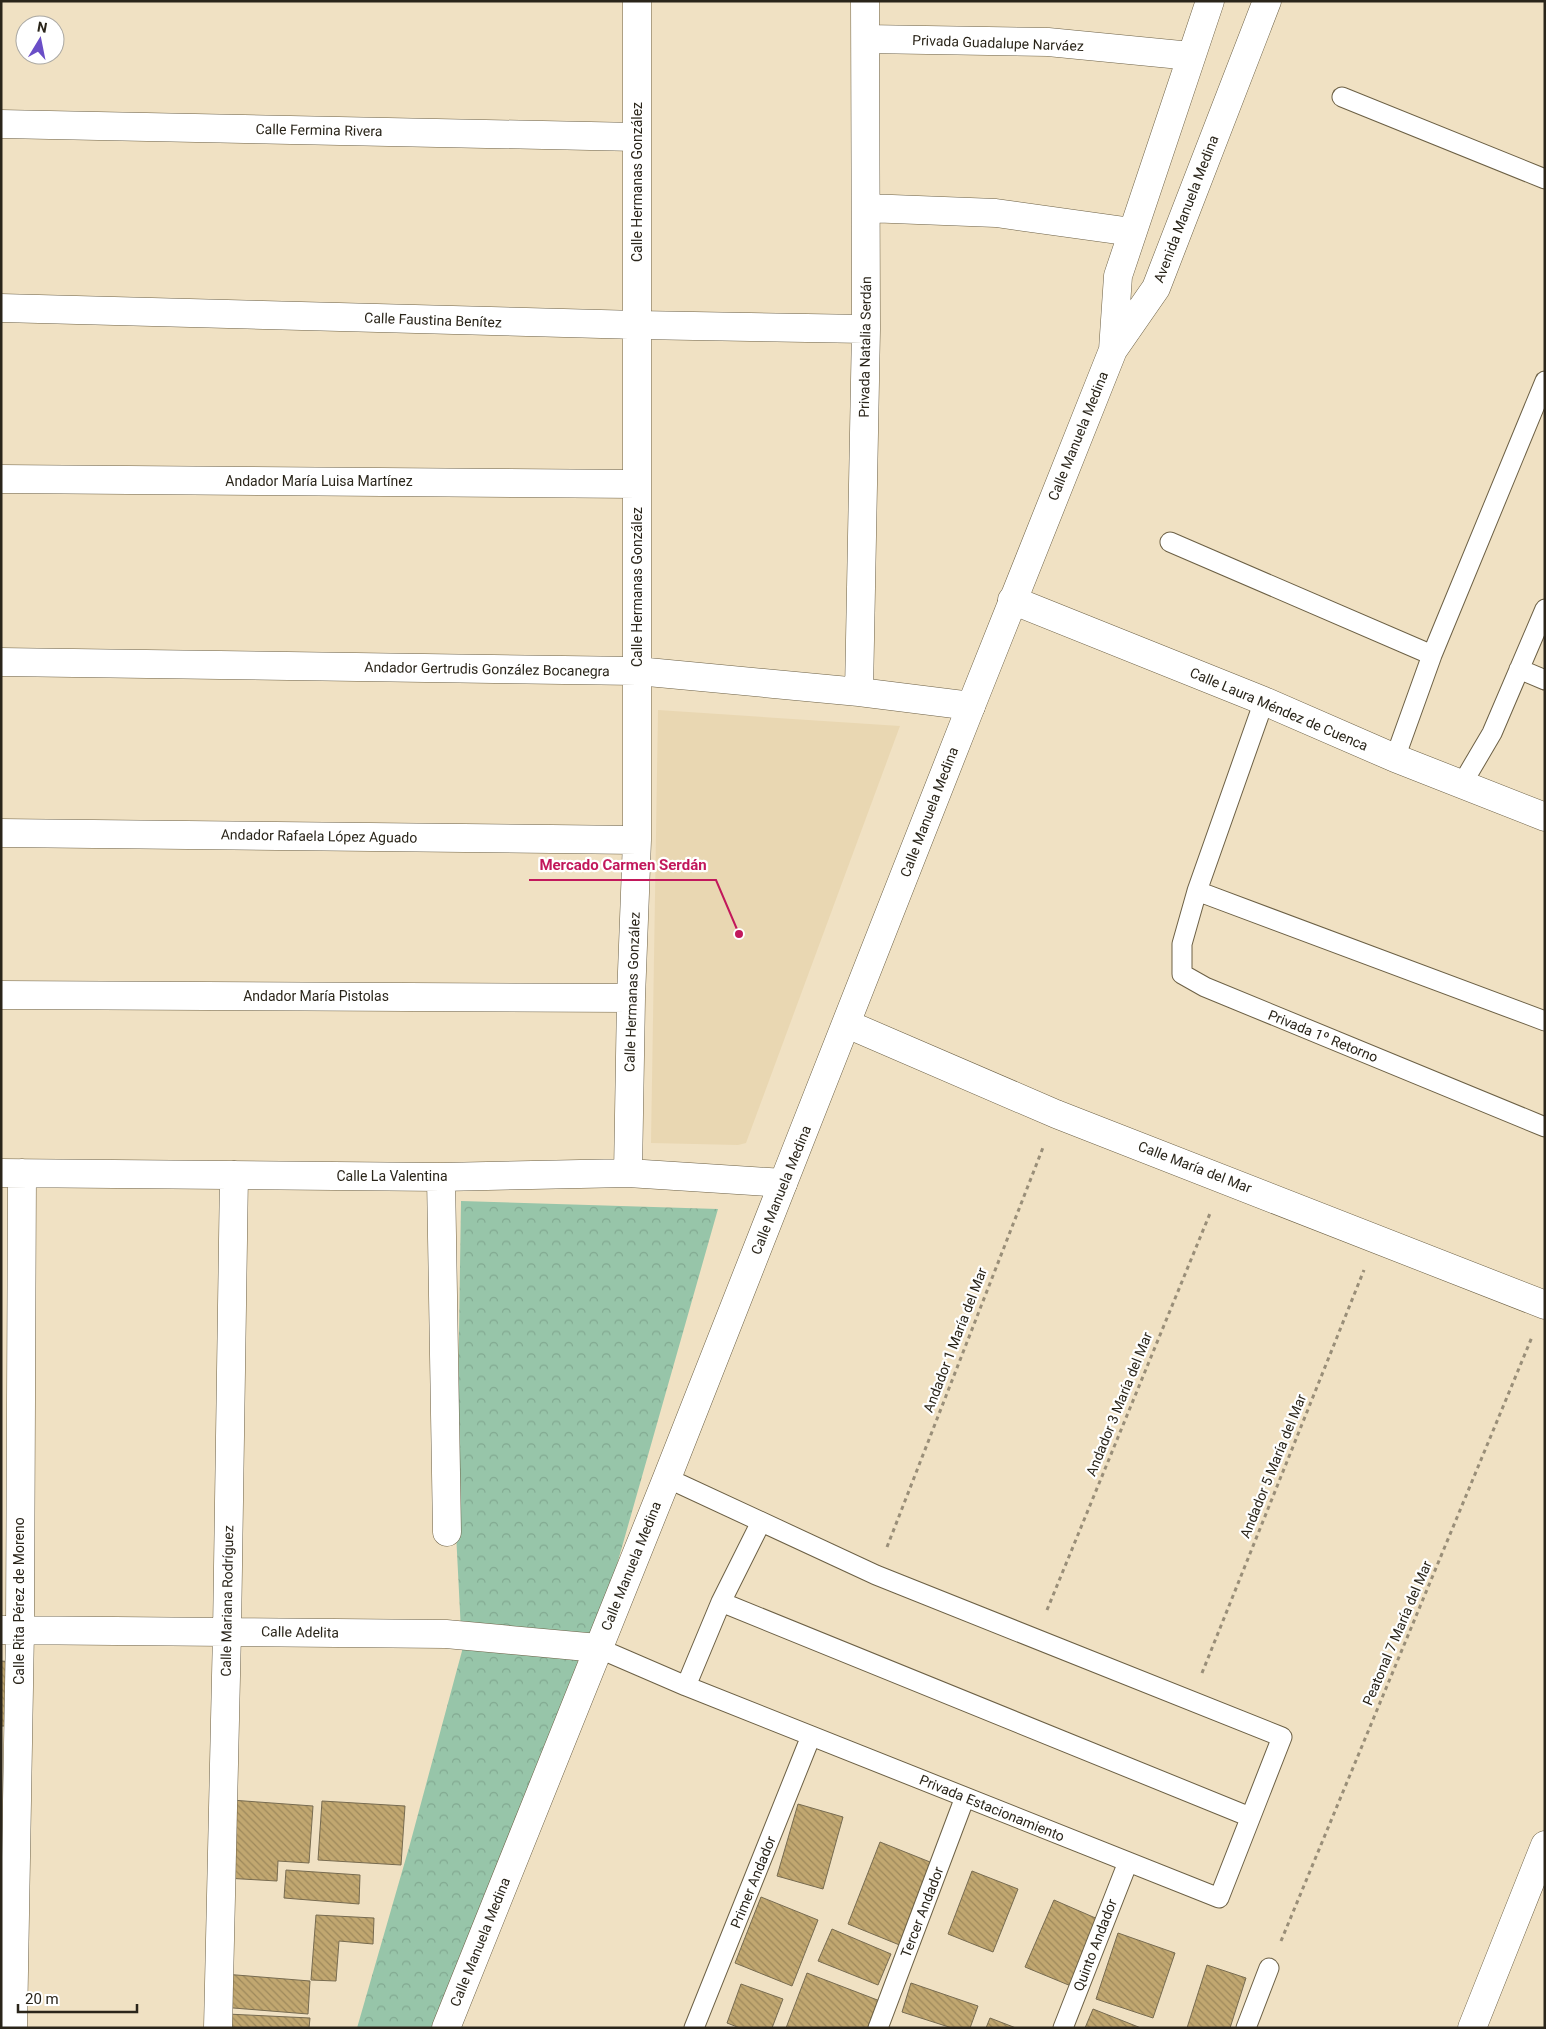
<svg xmlns="http://www.w3.org/2000/svg" width="1546" height="2029" font-family="Roboto,sans-serif">
<style>
.built{fill:#e9d7b2}
.forest{fill:url(#forest-crowns)}
.building{fill:url(#building-back-hatch);stroke:#776b50}
.lines{fill:none;stroke-linecap:round;stroke-linejoin:round}
.lane-casing{stroke:#6c6045;stroke-width:21}
.street-casing{stroke:#6c6045;stroke-width:29}
.secondary-casing{stroke:#6c6045;stroke-width:29}
.path{stroke:#998e78;stroke-width:3;stroke-dasharray:4 4;stroke-linecap:butt}
.lane{stroke:#fff;stroke-width:19}
.street{stroke:#fff;stroke-width:28}
.secondary{stroke:#fff;stroke-width:28}
.labels{text-anchor:middle;dominant-baseline:central;stroke-width:4.5;stroke-linejoin:round;paint-order:stroke}
.street-label{font-size:14px;fill:#2a251a;stroke:#fff}
.leader{fill:none;stroke:#c2185b;stroke-width:2}
.callout-dot{fill:#c2185b;stroke:#fff;stroke-width:2}
.callout-label{font-size:15px;text-anchor:middle;font-weight:bold;fill:#c2185b;stroke:#fff;stroke-width:4.5;stroke-linejoin:round;paint-order:stroke}
</style>
<defs>
<pattern id="forest-crowns" width="20" height="18" patternUnits="userSpaceOnUse" patternTransform="scale(1.25)"><rect width="20" height="18" fill="#97c5a9"/><path d="M2 6a3 3 0 1 1 6 0M12 15a3 3 0 1 1 6 0" fill="none" stroke="#82a991"/></pattern>
<pattern id="building-back-hatch" width="6" height="6" patternUnits="userSpaceOnUse" patternTransform="scale(1.25)"><rect width="6" height="6" fill="#c1a770"/><path d="M-1 5l2 2M0 0l6 6M5-1l2 2" fill="none" stroke="#9d885b"/></pattern>
</defs>
<rect width="100%" height="100%" fill="#f0e1c3"/>
<path class="built" d="M 658,710 L 900,726 L 746,1143 L 738,1145 L 651,1143 Z"/>
<path class="forest" d="M 461,1201 L 718,1209 L 614,1575 L 431,2028 L 357,2028 L 410,1844 L 462,1651 L 456,1533 Z"/>
<path class="building" d="M 1,1661 L 14,1662 L 12,1726 L 1,1726 Z
M 231,1800 L 313,1806 L 309,1863 L 278,1861 L 277,1881 L 225,1878 Z
M 322,1801 L 405,1806 L 401,1865 L 318,1860 Z
M 798,1804 L 843,1817 L 823,1889 L 777,1876 Z
M 880,1842 L 935,1864 L 902,1946 L 848,1924 Z
M 286,1870 L 360,1875 L 359,1904 L 284,1898 Z
M 972,1871 L 1018,1889 L 993,1952 L 948,1934 Z
M 761,1897 L 818,1920 L 792,1986 L 735,1963 Z
M 1054,1900 L 1100,1920 L 1071,1986 L 1025,1967 Z
M 316,1915 L 374,1918 L 373,1944 L 339,1941 L 336,1981 L 311,1980 Z
M 832,1929 L 891,1954 L 878,1985 L 818,1961 Z
M 1118,1933 L 1175,1953 L 1153,2018 L 1096,1999 Z
M 1207,1965 L 1246,1978 L 1230,2028 L 1187,2028 Z
M 807,1973 L 880,2001 L 869,2028 L 786,2028 Z
M 224,1974 L 310,1981 L 308,2014 L 221,2007 Z
M 911,1983 L 978,2006 L 970,2028 L 952,2028 L 902,2012 Z
M 741,1984 L 783,1999 L 772,2028 L 740,2028 L 727,2023 Z
M 1093,2009 L 1141,2028 L 1085,2028 Z
M 227,2014 L 310,2018 L 309,2028 L 226,2028 Z
M 990,2018 L 1016,2028 L 986,2028 Z"/>
<g class="lines">
<defs>
<path id="lane" d="M 1342,97 L 1545,179
M 1170,542 L 1432,655
M 1519,669 L 1545,680
M 1264,701 L 1197,891 L 1182,944 L 1182,974 L 1205,987 L 1545,1127
M 1395,758 L 1432,655 L 1545,381
M 1462,784 L 1492,733 L 1545,609
M 1197,891 L 1545,1021
M 721,1602 L 1250,1817
M 598,1648 L 686,1686 L 1219,1898 L 1282,1737 L 876,1575 L 667,1478
M 686,1686 L 721,1602 L 761,1522
M 694,2028 L 811,1736
M 878,2028 L 965,1797
M 1063,2028 L 1128,1862
M 1246,2028 L 1269,1968"/>
<path id="street" d="M 866,39 L 1048,42 L 1191,56
M 1,124 L 637,137
M 866,208 L 996,213 L 1132,232
M 1,308 L 638,325 L 866,329
M 1,479 L 637,484
M 1012,600 L 1264,701 L 1395,758 L 1545,817
M 1,662 L 637,671 L 859,692 L 971,706
M 859,692 L 866,329 L 865,1
M 1,833 L 637,840
M 1,995 L 631,998
M 847,1024 L 1056,1114 L 1545,1305
M 1,1173 L 441,1177 L 628,1173 L 783,1183
M 628,1173 L 631,998 L 637,840 L 637,1
M 441,1177 L 447,1532
M 2,1630 L 446,1634 L 598,1648
M 13,2028 L 20,1630 L 22,1173
M 218,2028 L 227,1632 L 234,1175
M 1472,2028 L 1545,1845"/>
<path id="secondary" d="M 1113,350 L 1118,276 L 1210,1
M 446,2028 L 667,1478 L 971,706 L 1113,350 L 1156,288 L 1267,1"/>
</defs>
<use href="#lane" class="lane-casing"/>
<use href="#street" class="street-casing"/>
<use href="#secondary" class="secondary-casing"/>
<path class="path" d="M 887,1547 L 1044,1145
M 1047,1610 L 1211,1211
M 1202,1673 L 1364,1270
M 1281,1941 L 1532,1337"/>
<use href="#lane" class="lane"/>
<use href="#street" class="street"/>
<use href="#secondary" class="secondary"/>
</g>
<g class="labels">
<g class="street-label">
<text transform="translate(998 43) rotate(2)">Privada Guadalupe Narváez</text>
<text transform="translate(319 130) rotate(1)">Calle Fermina Rivera</text>
<text transform="translate(637 182) rotate(-90)">Calle Hermanas González</text>
<text transform="translate(1186 209) rotate(-69)">Avenida Manuela Medina</text>
<text transform="translate(433 320) rotate(2)">Calle Faustina Benítez</text>
<text transform="translate(865 347) rotate(-89)">Privada Natalia Serdán</text>
<text transform="translate(1078 436) rotate(-68)">Calle Manuela Medina</text>
<text x="319" y="481">Andador María Luisa Martínez</text>
<text transform="translate(637 587) rotate(-90)">Calle Hermanas González</text>
<text transform="translate(487 669) rotate(1)">Andador Gertrudis González Bocanegra</text>
<text transform="translate(1279 709) rotate(23)">Calle Laura Méndez de Cuenca</text>
<text transform="translate(929 812) rotate(-69)">Calle Manuela Medina</text>
<text transform="translate(319 836) rotate(1)">Andador Rafaela López Aguado</text>
<text transform="translate(632 992) rotate(-88)">Calle Hermanas González</text>
<text x="316" y="996">Andador María Pistolas</text>
<text transform="translate(1323 1036) rotate(22)">Privada 1º Retorno</text>
<text transform="translate(1195 1167) rotate(21)">Calle María del Mar</text>
<text x="392" y="1176">Calle La Valentina</text>
<text transform="translate(781 1190) rotate(-68)">Calle Manuela Medina</text>
<text transform="translate(955 1340) rotate(-69)">Andador 1 María del Mar</text>
<text transform="translate(1119 1404) rotate(-68)">Andador 3 María del Mar</text>
<text transform="translate(1273 1466) rotate(-68)">Andador 5 María del Mar</text>
<text transform="translate(631 1566) rotate(-68)">Calle Manuela Medina</text>
<text transform="translate(19 1601) rotate(-90)">Calle Rita Pérez de Moreno</text>
<text transform="translate(227 1601) rotate(-89)">Calle Mariana Rodríguez</text>
<text transform="translate(300 1632) rotate(1)">Calle Adelita</text>
<text transform="translate(1397 1633) rotate(-67)">Peatonal 7 María del Mar</text>
<text transform="translate(992 1808) rotate(22)">Privada Estacionamiento</text>
<text transform="translate(753 1882) rotate(-68)">Primer Andador</text>
<text transform="translate(922 1912) rotate(-69)">Tercer Andador</text>
<text transform="translate(480 1942) rotate(-68)">Calle Manuela Medina</text>
<text transform="translate(1095 1945) rotate(-69)">Quinto Andador</text>
</g>
</g>
<path class="leader" d="M739 934L716 880H529"/>
<circle class="callout-dot" cx="739" cy="934" r="5"/>
<g class="callout-label">
<text x="623" y="870">Mercado Carmen Serdán</text>
</g>
<rect width="1546" height="2029" fill="none" stroke="#2a251a" stroke-width="5"/>
<g transform="translate(40 40) rotate(10)"><circle r="24" fill="#ffffff" stroke="#aaa8a3"/>
<path d="M0-4L9 19L0 12L-9 19Z" fill="#6a4ec7"/>
<text y="-8" font-size="14" font-weight="bold" text-anchor="middle" fill="#2a251a">N</text>
</g>
<path d="M18 2004v8h119v-8" fill="none" stroke="#2a251a" stroke-width="2.5"/>
<text x="25" y="2004" font-size="15" fill="#2a251a" stroke="#ffffff" stroke-width="4" paint-order="stroke">20 m</text>
</svg>
